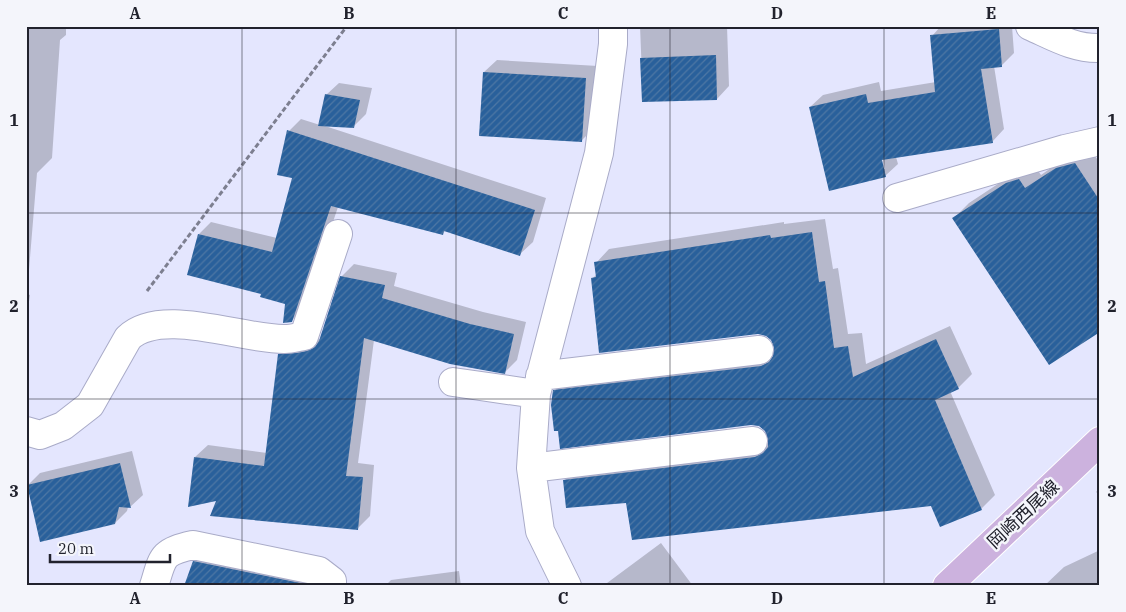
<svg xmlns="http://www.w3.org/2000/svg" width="1126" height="612" font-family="'IBM Plex Serif','Noto Sans JP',serif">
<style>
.shadow{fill:#0003;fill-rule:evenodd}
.building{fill:url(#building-hatch)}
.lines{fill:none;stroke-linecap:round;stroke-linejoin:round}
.minor-casing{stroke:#a9abc8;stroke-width:30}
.major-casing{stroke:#fff;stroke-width:30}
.path{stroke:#7d7f90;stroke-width:3;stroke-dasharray:5 2.5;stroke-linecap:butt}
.minor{stroke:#fff;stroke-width:28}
.major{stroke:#ccb2de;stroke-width:28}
.grid{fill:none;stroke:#21222d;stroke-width:1;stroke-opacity:0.55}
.labels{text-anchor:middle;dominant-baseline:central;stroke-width:5;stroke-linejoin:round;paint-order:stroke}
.street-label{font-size:18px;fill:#21222d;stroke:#f4f5fb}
.neatline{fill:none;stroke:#21222d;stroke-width:2}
.grid-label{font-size:16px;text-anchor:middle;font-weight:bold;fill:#21222d}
</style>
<defs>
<pattern id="building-hatch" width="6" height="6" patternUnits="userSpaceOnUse" patternTransform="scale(1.25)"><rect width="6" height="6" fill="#29609b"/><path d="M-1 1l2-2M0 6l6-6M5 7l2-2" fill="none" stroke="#4e77a4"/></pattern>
</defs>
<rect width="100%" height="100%" fill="#e4e6fe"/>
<path class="shadow" d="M 26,26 L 66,26 L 66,35 L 60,40 L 52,158 L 37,173 L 27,294 L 30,295 L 26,321 Z
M 640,26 L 727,26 L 729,86 L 717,99 L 643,101 Z
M 941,26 L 1012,26 L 1014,53 L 1002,65 L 994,66 L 1004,129 L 992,142 L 896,157 L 898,164 L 885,176 L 810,107 L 823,95 L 879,82 L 881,91 L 936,82 L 932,36 ZM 879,154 L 882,154 L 885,169 L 883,169 Z
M 497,60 L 598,66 L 594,128 L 582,140 L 484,72 Z
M 339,83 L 372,88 L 366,114 L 353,127 L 325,126 L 546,198 L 533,242 L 520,254 L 446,230 L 442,234 L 338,207 L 304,308 L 291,321 L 287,303 L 262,293 L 199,234 L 211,222 L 277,238 L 294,177 L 289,131 L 301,119 L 320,125 L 326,95 Z
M 1090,149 L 1100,163 L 1100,330 L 954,218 L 969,203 L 1022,168 L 1034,165 L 1041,175 L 1072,153 Z
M 825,219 L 833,269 L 838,268 L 848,334 L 862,333 L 866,364 L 950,326 L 972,374 L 958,388 L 950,391 L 995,495 L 981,509 L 932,504 L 628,502 L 565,480 L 579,466 L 769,443 L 767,431 L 760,426 L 554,391 L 568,377 L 775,352 L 772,340 L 766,335 L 592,279 L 597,274 L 596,263 L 609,249 L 784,222 L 784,224 Z
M 354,264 L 397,273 L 394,286 L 483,312 L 526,322 L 517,360 L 505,372 L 374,340 L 358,463 L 374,465 L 370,516 L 357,529 L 218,499 L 189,506 L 195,457 L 208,445 L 267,453 L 280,355 L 292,342 L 321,339 L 341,277 Z
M 132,451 L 143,495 L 130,507 L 128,507 L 127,511 L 115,523 L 28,485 L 40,473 Z
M 1100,488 L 1100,495 L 1096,492 Z
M 661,543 L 693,586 L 603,586 Z
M 207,549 L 311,570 L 305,586 L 185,586 L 194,562 Z
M 1100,550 L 1100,586 L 1044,586 L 1064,567 Z
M 459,571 L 461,586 L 385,586 L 391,580 Z"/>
<path class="building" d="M 999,29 L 1002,67 L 981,69 L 993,143 L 882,160 L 886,177 L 829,191 L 809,107 L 866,94 L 868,103 L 935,92 L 930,35 Z
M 716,55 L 717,100 L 642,102 L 640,58 Z
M 483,72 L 586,78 L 582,142 L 479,136 Z
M 325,94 L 360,100 L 354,128 L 318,126 Z
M 287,130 L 535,210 L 520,256 L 444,231 L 443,235 L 331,206 L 292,322 L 283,323 L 285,304 L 260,297 L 261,294 L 187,275 L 198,234 L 272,252 L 292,178 L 277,175 Z
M 1075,163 L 1100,201 L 1100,332 L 1049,365 L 952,218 L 1006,183 L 1019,179 L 1025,188 L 1056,168 Z
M 812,232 L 819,282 L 825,281 L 834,348 L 848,346 L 853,377 L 936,339 L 959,389 L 935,400 L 982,510 L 940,527 L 931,506 L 632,540 L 626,503 L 566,508 L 563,480 L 755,457 L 763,453 L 768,447 L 768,440 L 765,431 L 759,426 L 751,425 L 560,449 L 558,431 L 554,431 L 551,405 L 553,390 L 761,366 L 769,362 L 773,356 L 774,348 L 771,340 L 766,336 L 758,334 L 599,353 L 591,278 L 596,277 L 594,262 L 770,235 L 771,238 Z
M 340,276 L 385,285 L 382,298 L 470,324 L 514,334 L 505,374 L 450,364 L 364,338 L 346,476 L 363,477 L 358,530 L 210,516 L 216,501 L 188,507 L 194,457 L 264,466 L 278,354 L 297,353 L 307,351 L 315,347 L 319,341 Z
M 120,463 L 131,508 L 119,507 L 115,524 L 40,542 L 27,485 Z
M 193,561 L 300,583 L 300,586 L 184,586 Z"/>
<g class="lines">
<defs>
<path id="minor" d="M 1030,26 C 1053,36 1074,49 1100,48
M 897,198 L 1065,149 L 1100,141
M 540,376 L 759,350
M 453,382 L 536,394
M 26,431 L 40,435 L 63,426 L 90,405 L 128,338 C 161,306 243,340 285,339 C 291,339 298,337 304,336 L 338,234
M 531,468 L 753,441
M 154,586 C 163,557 161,552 193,545 L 319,571 L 332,581 L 332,586
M 567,586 L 540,531 L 531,468 L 536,394 L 599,153 L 613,44 L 613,26"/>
<path id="major" d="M 947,586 L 1100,441"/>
</defs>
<use href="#minor" class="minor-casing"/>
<use href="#major" class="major-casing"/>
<path class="path" d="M 147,291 L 347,26"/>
<use href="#minor" class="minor"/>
<use href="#major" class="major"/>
</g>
<path class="grid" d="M 242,26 L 242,586M 456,26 L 456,586M 670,26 L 670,586M 884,26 L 884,586M 26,213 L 1100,213M 26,399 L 1100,399"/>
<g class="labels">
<g class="street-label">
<text transform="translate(1023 514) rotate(-43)">岡崎西尾線</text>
</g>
</g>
<rect width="1126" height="612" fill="none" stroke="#f4f5fb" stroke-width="55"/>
<path d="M50 554v8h120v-8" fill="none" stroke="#21222d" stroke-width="2.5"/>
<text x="58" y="554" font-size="15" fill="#21222d" stroke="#f4f5fb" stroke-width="4" paint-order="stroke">20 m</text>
<rect x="28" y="28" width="1070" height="556" class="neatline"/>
<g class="grid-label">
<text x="135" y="19">A</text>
<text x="349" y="19">B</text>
<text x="563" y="19">C</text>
<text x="777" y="19">D</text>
<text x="991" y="19">E</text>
<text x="14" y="126">1</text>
<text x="1112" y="126">1</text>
<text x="14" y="312">2</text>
<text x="1112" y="312">2</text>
<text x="14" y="497">3</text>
<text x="1112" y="497">3</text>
<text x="135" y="604">A</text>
<text x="349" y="604">B</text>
<text x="563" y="604">C</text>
<text x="777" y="604">D</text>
<text x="991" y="604">E</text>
</g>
</svg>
